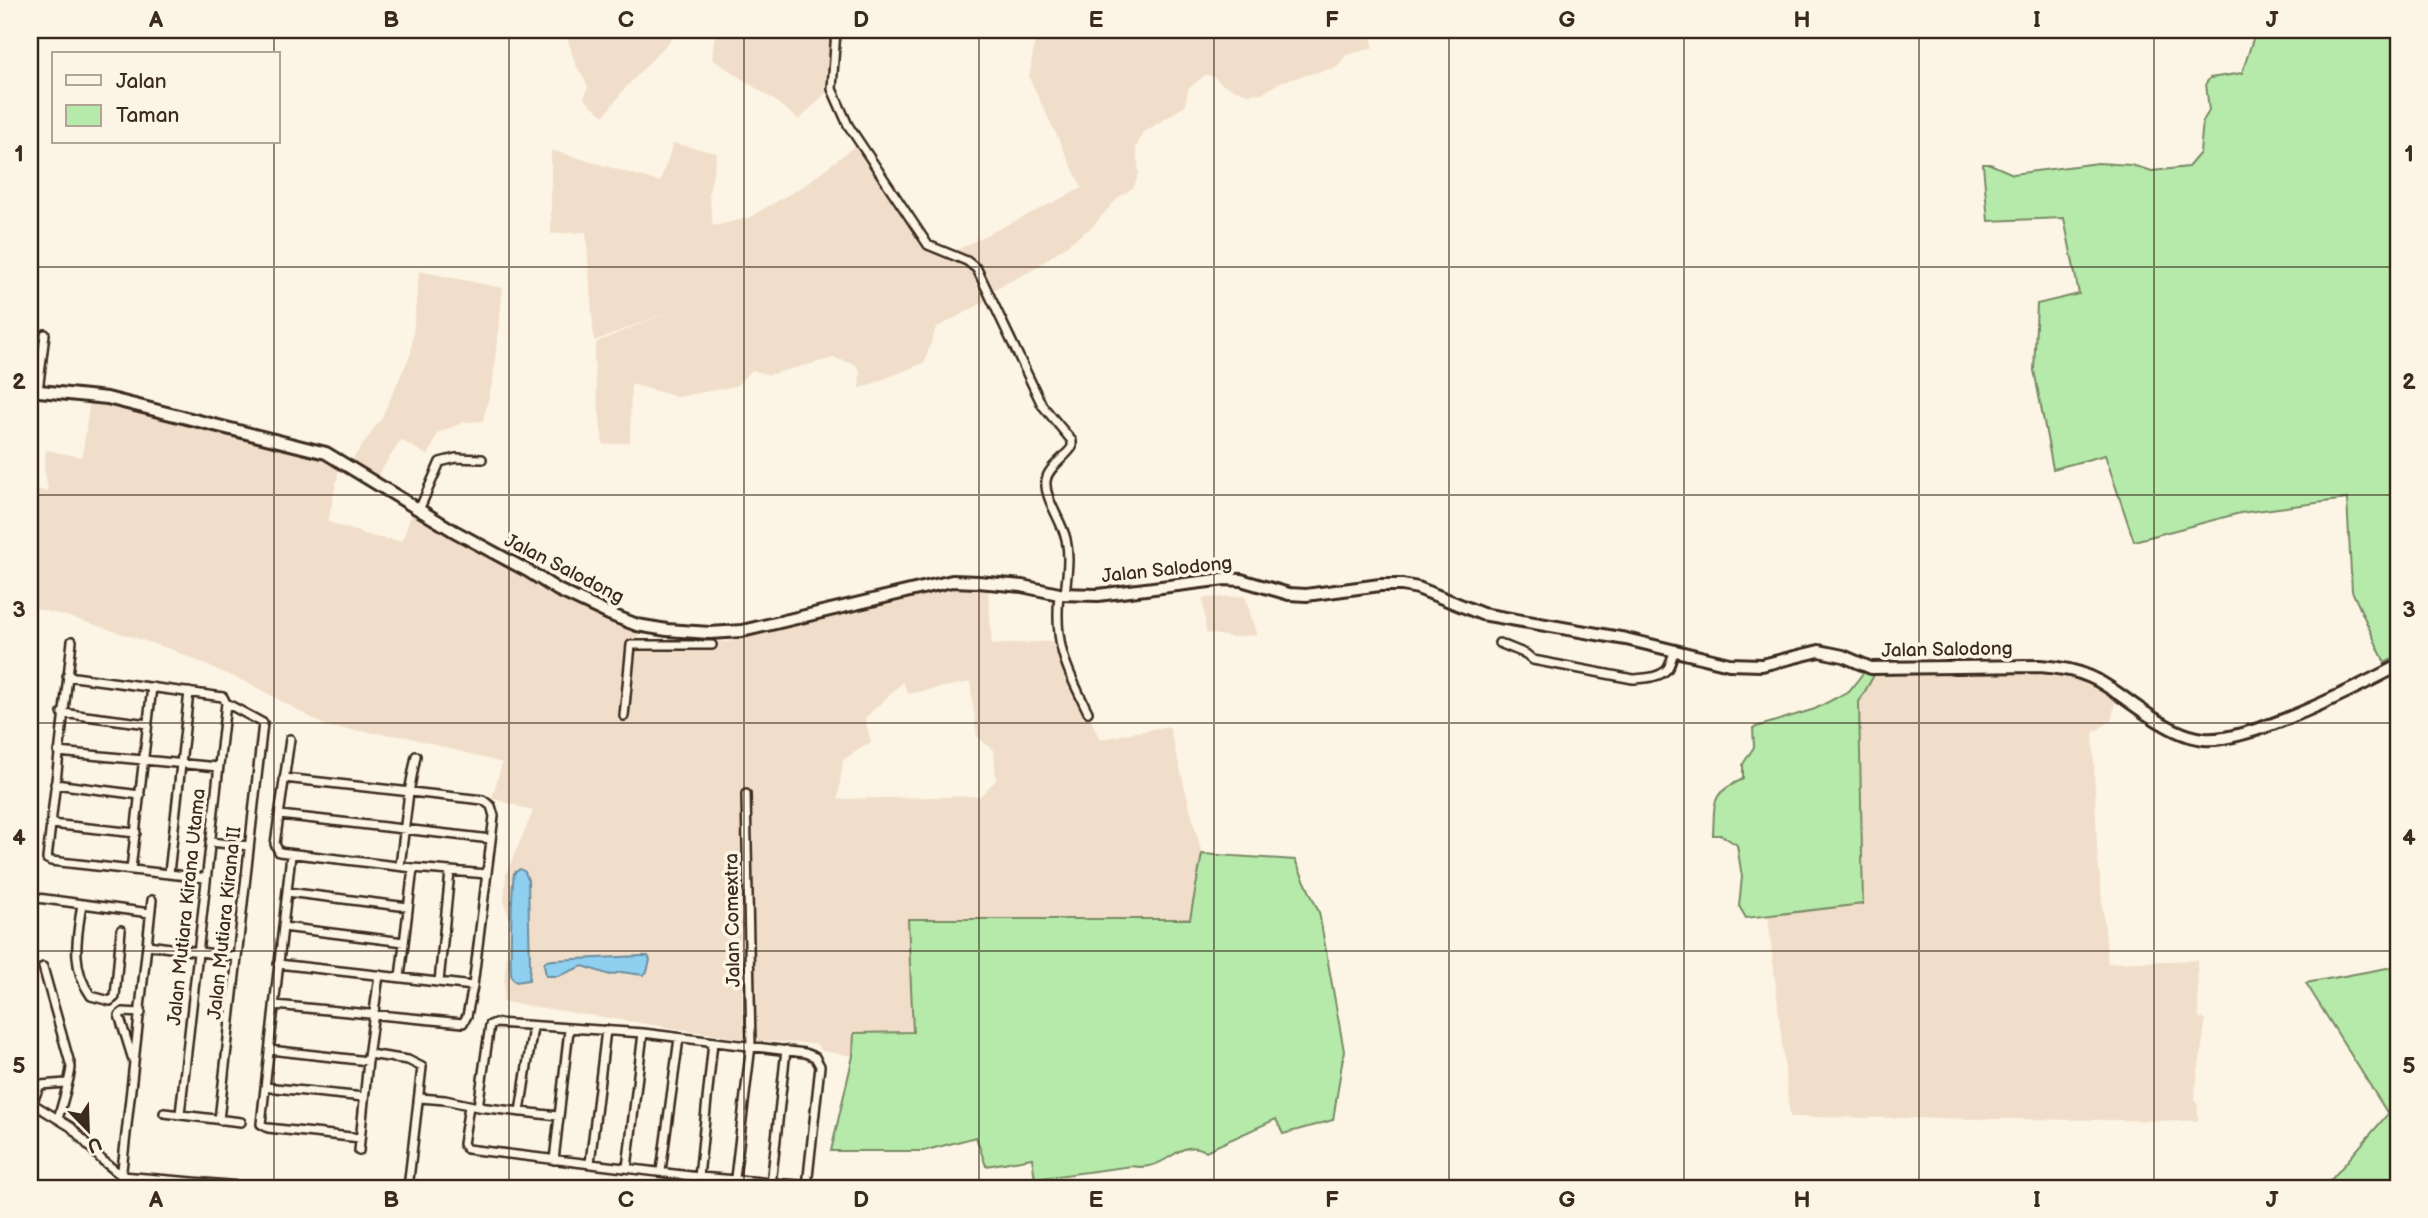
<svg xmlns="http://www.w3.org/2000/svg" width="2428" height="1218" font-family="'Balsamiq Sans',sans-serif">
<style>
.built{fill:#f1deca;fill-rule:evenodd}
.green{fill:#b6eaab;stroke:#788a64;stroke-width:2}
.water{fill:#8fcff0;stroke:#6d8d9c;stroke-width:2}
.lines{fill:none;stroke-linecap:round;stroke-linejoin:round}
.street-casing{stroke:#3b2a1e;stroke-width:12}
.secondary-casing{stroke:#3b2a1e;stroke-width:16}
.street{stroke:#fcf5e5;stroke-width:7}
.secondary{stroke:#fcf5e5;stroke-width:10}
.grid{fill:none;stroke:#3b2a1e;stroke-width:2;stroke-opacity:0.55}
.labels{text-anchor:middle;dominant-baseline:central;stroke-width:7;stroke-linejoin:round;paint-order:stroke}
.street-label{font-size:19px;fill:#3b2a1e;stroke:#fcf5e5}
.neatline{fill:none;stroke:#3b2a1e;stroke-width:2.5}
.grid-label{font-size:23px;text-anchor:middle;font-weight:bold;fill:#3b2a1e}
</style>
<rect width="100%" height="100%" fill="#fcf5e5"/>
<filter id="ink" filterUnits="userSpaceOnUse"><feTurbulence type="fractalNoise" baseFrequency=".0143" numOctaves="2"/><feDisplacementMap in="SourceGraphic" scale="14" xChannelSelector="R" yChannelSelector="G"/><feConvolveMatrix kernelMatrix="1 2 1 2 8 2 1 2 1" color-interpolation-filters="sRGB"/></filter>
<g filter="url(#ink)">
<path class="built" d="M 553,30 L 680,30 L 627,86 L 604,116 L 584,99 L 588,86 L 575,63 L 567,37 Z
M 717,30 L 832,30 L 828,91 L 799,120 L 774,100 L 712,59 L 715,32 Z
M 1107,30 L 1369,30 L 1374,48 L 1346,55 L 1337,67 L 1280,82 L 1263,93 L 1247,94 L 1223,85 L 1213,76 L 1205,75 L 1188,89 L 1185,106 L 1143,133 L 1136,148 L 1139,172 L 1134,187 L 1118,198 L 1092,227 L 1033,270 L 989,292 L 975,259 L 956,250 L 1082,188 L 1029,78 L 1035,39 Z
M 673,143 L 717,153 L 709,194 L 713,226 L 748,218 L 805,185 L 856,145 L 921,244 L 971,269 L 988,300 L 936,328 L 924,363 L 859,389 L 860,370 L 855,364 L 833,358 L 769,375 L 752,370 L 736,386 L 678,397 L 631,384 L 630,442 L 603,445 L 595,377 L 594,355 L 597,342 L 669,312 L 594,341 L 586,232 L 551,234 L 551,150 L 660,182 Z
M 419,271 L 503,288 L 493,380 L 483,421 L 464,422 L 438,433 L 428,456 L 401,440 L 375,480 L 351,461 L 381,419 L 411,353 Z
M 90,400 L 236,434 L 340,465 L 328,522 L 374,537 L 402,541 L 413,510 L 572,603 L 638,628 L 638,641 L 727,642 L 941,588 L 988,588 L 992,645 L 1053,641 L 1100,739 L 1169,726 L 1202,854 L 1190,919 L 909,919 L 913,1032 L 855,1033 L 853,1056 L 822,1051 L 816,1044 L 758,1041 L 503,1002 L 509,918 L 504,901 L 506,874 L 533,811 L 492,798 L 502,763 L 407,737 L 328,727 L 252,685 L 170,649 L 73,618 L 30,607 L 30,489 L 48,491 L 44,468 L 46,450 L 82,457 ZM 903,682 L 908,694 L 970,682 L 977,736 L 994,751 L 996,780 L 980,796 L 838,799 L 843,760 L 871,742 L 865,718 Z
M 1245,596 L 1257,635 L 1231,637 L 1206,633 L 1203,598 Z
M 1920,670 L 2071,676 L 2116,696 L 2112,720 L 2093,733 L 2097,848 L 2108,963 L 2197,960 L 2199,1018 L 2206,1019 L 2194,1099 L 2198,1106 L 2198,1121 L 1790,1117 L 1768,916 L 1863,904 L 1859,702 L 1874,675 Z"/>
<path class="green" d="M 2256,30 L 2398,30 L 2398,655 L 2385,663 L 2352,591 L 2347,499 L 2240,513 L 2134,541 L 2105,455 L 2053,469 L 2034,370 L 2037,304 L 2079,294 L 2064,218 L 1988,221 L 1983,164 L 1990,164 L 2013,174 L 2098,163 L 2131,165 L 2152,171 L 2188,167 L 2200,153 L 2203,121 L 2209,111 L 2206,83 L 2210,78 L 2242,73 Z
M 1864,672 L 1874,675 L 1859,702 L 1863,904 L 1746,918 L 1739,906 L 1742,877 L 1737,845 L 1721,835 L 1713,835 C 1715,800 1710,794 1743,779 L 1743,764 L 1754,747 L 1753,728 L 1815,709 L 1849,691 Z
M 1202,854 L 1295,860 L 1319,912 L 1344,1051 L 1333,1120 L 1283,1134 L 1276,1119 L 1206,1151 C 1178,1136 1168,1173 1132,1166 L 1035,1179 L 1032,1158 L 986,1166 L 976,1137 L 923,1151 L 831,1151 L 853,1056 L 854,1033 L 913,1032 L 908,919 L 1190,919 Z
M 2398,966 L 2398,1188 L 2324,1188 L 2388,1114 L 2306,983 Z"/>
<path class="water" d="M 520,869 L 525,872 L 528,880 L 530,966 L 529,980 L 516,982 C 514,980 513,979 512,978 C 509,972 512,883 514,873 Z
M 641,956 L 648,956 L 650,960 L 647,972 L 643,975 L 621,972 L 610,975 L 583,966 L 558,976 L 546,976 L 544,964 L 546,961 L 553,960 Z"/>
<g class="lines">
<defs>
<path id="street" d="M 836,30 L 832,89 L 848,125 L 928,245 L 967,261 L 977,269 L 1042,405 L 1072,441 L 1072,447 C 1065,458 1047,468 1046,481 C 1044,498 1062,521 1066,539 C 1070,557 1067,575 1065,594
M 38,391 L 45,334
M 419,510 L 440,462 L 456,458 L 482,459
M 1059,594 C 1054,646 1066,667 1088,712
M 30,641 L 30,652
M 72,641 L 47,859 L 51,861 L 205,878
M 1499,643 L 1526,654 L 1533,660 L 1633,679 C 1644,678 1661,678 1668,668 C 1671,663 1672,656 1675,651
M 67,676 L 223,697 L 226,703 L 263,723 L 219,1120
M 62,713 L 148,724
M 624,716 L 631,645 L 712,645
M 290,739 L 275,844 L 279,852 L 413,868 L 487,874
M 58,752 L 218,767
M 55,784 L 140,795
M 280,815 L 491,839
M 51,824 L 136,833
M 210,842 L 249,846
M 291,855 L 261,1124 L 268,1128 L 360,1138
M 400,866 L 409,792 L 416,756
M 131,869 L 152,687
M 169,873 L 189,692
M 287,892 L 408,907
M 30,897 L 150,913
M 82,904 C 77,937 70,967 91,996 L 110,1001 L 115,997 L 121,930
M 283,927 L 404,942
M 148,945 L 237,957
M 278,964 L 473,986
M 43,967 L 71,1067 C 71,1076 61,1107 58,1119
M 400,977 L 413,868
M 439,982 L 450,872
M 275,1005 L 463,1023 L 467,1016 L 473,986 L 494,816 L 491,806 L 483,800 L 284,778
M 270,1050 L 368,1061 L 359,1151
M 369,1054 L 408,1060 L 422,1067 L 408,1188
M 368,1057 L 379,975
M 133,1060 L 119,1015 L 123,1012 L 141,1013
M 265,1087 L 364,1097
M 420,1098 L 445,1100 L 478,1107 L 490,1025 L 495,1023 L 643,1033 L 805,1053 L 815,1057 L 820,1066 L 807,1186
M 30,1102 L 71,1127 L 102,1160 L 122,1176
M 32,1103 L 40,1085 L 66,1083
M 469,1106 L 463,1144 L 467,1149 L 699,1177 L 824,1187
M 478,1107 L 558,1116
M 520,1112 L 533,1027
M 164,1113 L 241,1122
M 180,1114 L 226,703
M 554,1160 L 569,1030
M 590,1163 L 606,1030
M 627,1168 L 643,1033
M 661,1171 L 679,1038
M 122,1176 L 265,1188
M 699,1177 L 713,1042
M 735,1178 L 751,1045 L 746,794
M 771,1184 L 786,1050
M 30,1188 L 35,1188
M 120,1188 L 152,900"/>
<path id="secondary" d="M 30,390 L 107,398 L 326,453 L 454,531 L 528,571 L 558,590 L 609,614 L 637,625 L 667,630 L 710,633 L 742,631 L 952,581 L 978,582 L 1022,586 L 1059,594 L 1098,595 L 1225,579 L 1241,580 L 1289,594 L 1306,595 L 1380,585 L 1402,585 L 1418,588 L 1482,614 L 1626,639 L 1729,664 L 1762,665 L 1819,651 L 1843,656 L 1871,668 L 2040,666 C 2097,670 2106,687 2150,716 C 2166,726 2184,737 2204,739 C 2248,743 2356,688 2398,666"/>
</defs>
<use href="#street" class="street-casing"/>
<use href="#secondary" class="secondary-casing"/>
<use href="#street" class="street"/>
<use href="#secondary" class="secondary"/>
</g>
</g>
<path class="grid" d="M 274,30 L 274,54M 509,30 L 509,1188M 744,30 L 744,1188M 979,30 L 979,1188M 1214,30 L 1214,1188M 1449,30 L 1449,1188M 1684,30 L 1684,1188M 1919,30 L 1919,1188M 2154,30 L 2154,1188M 274,142 L 274,1188M 30,267 L 2398,267M 30,495 L 2398,495M 30,723 L 2398,723M 30,951 L 2398,951"/>
<g class="labels">
<g class="street-label">
<text transform="translate(564 569) rotate(27)">Jalan Salodong</text>
<text transform="translate(1167 570) rotate(-6)">Jalan Salodong</text>
<text transform="translate(1947 650) rotate(-1)">Jalan Salodong</text>
<text transform="translate(187 907) rotate(-84)">Jalan Mutiara Kirana Utama</text>
<text transform="translate(733 920) rotate(-91)">Jalan Comextra</text>
<text transform="translate(225 923) rotate(-84)">Jalan Mutiara Kirana II</text>
</g>
</g>
<rect width="2428" height="1218" fill="none" stroke="#fcf5e5" stroke-width="77"/>
<rect x="52" y="52" width="228" height="91" fill="#fcf5e5" stroke="#afa495" stroke-width="2"/>
<rect x="66" y="75" width="35" height="10" fill="#fcf5e5" stroke="#afa495" stroke-width="2"/>
<text x="116" y="88" font-size="21" fill="#3b2a1e">Jalan</text>
<rect x="66" y="105" width="35" height="21" fill="#b6eaab" stroke="#afa495" stroke-width="2"/>
<text x="116" y="122" font-size="21" fill="#3b2a1e">Taman</text>
<g transform="translate(88 1130) rotate(157)" stroke="#fcf5e5" stroke-width="5" paint-order="stroke">
<path d="M0-5L12 26L0 18L-12 26Z" fill="#3b2a1e"/>
<text y="-10" font-size="19" font-weight="bold" text-anchor="middle" fill="#3b2a1e">U</text>
</g>
<rect x="38" y="38" width="2352" height="1142" class="neatline"/>
<g class="grid-label">
<text x="156" y="27">A</text>
<text x="391" y="27">B</text>
<text x="626" y="27">C</text>
<text x="861" y="27">D</text>
<text x="1096" y="27">E</text>
<text x="1332" y="27">F</text>
<text x="1567" y="27">G</text>
<text x="1802" y="27">H</text>
<text x="2037" y="27">I</text>
<text x="2272" y="27">J</text>
<text x="19" y="161">1</text>
<text x="2409" y="161">1</text>
<text x="19" y="389">2</text>
<text x="2409" y="389">2</text>
<text x="19" y="617">3</text>
<text x="2409" y="617">3</text>
<text x="19" y="845">4</text>
<text x="2409" y="845">4</text>
<text x="19" y="1073">5</text>
<text x="2409" y="1073">5</text>
<text x="156" y="1207">A</text>
<text x="391" y="1207">B</text>
<text x="626" y="1207">C</text>
<text x="861" y="1207">D</text>
<text x="1096" y="1207">E</text>
<text x="1332" y="1207">F</text>
<text x="1567" y="1207">G</text>
<text x="1802" y="1207">H</text>
<text x="2037" y="1207">I</text>
<text x="2272" y="1207">J</text>
</g>
</svg>
